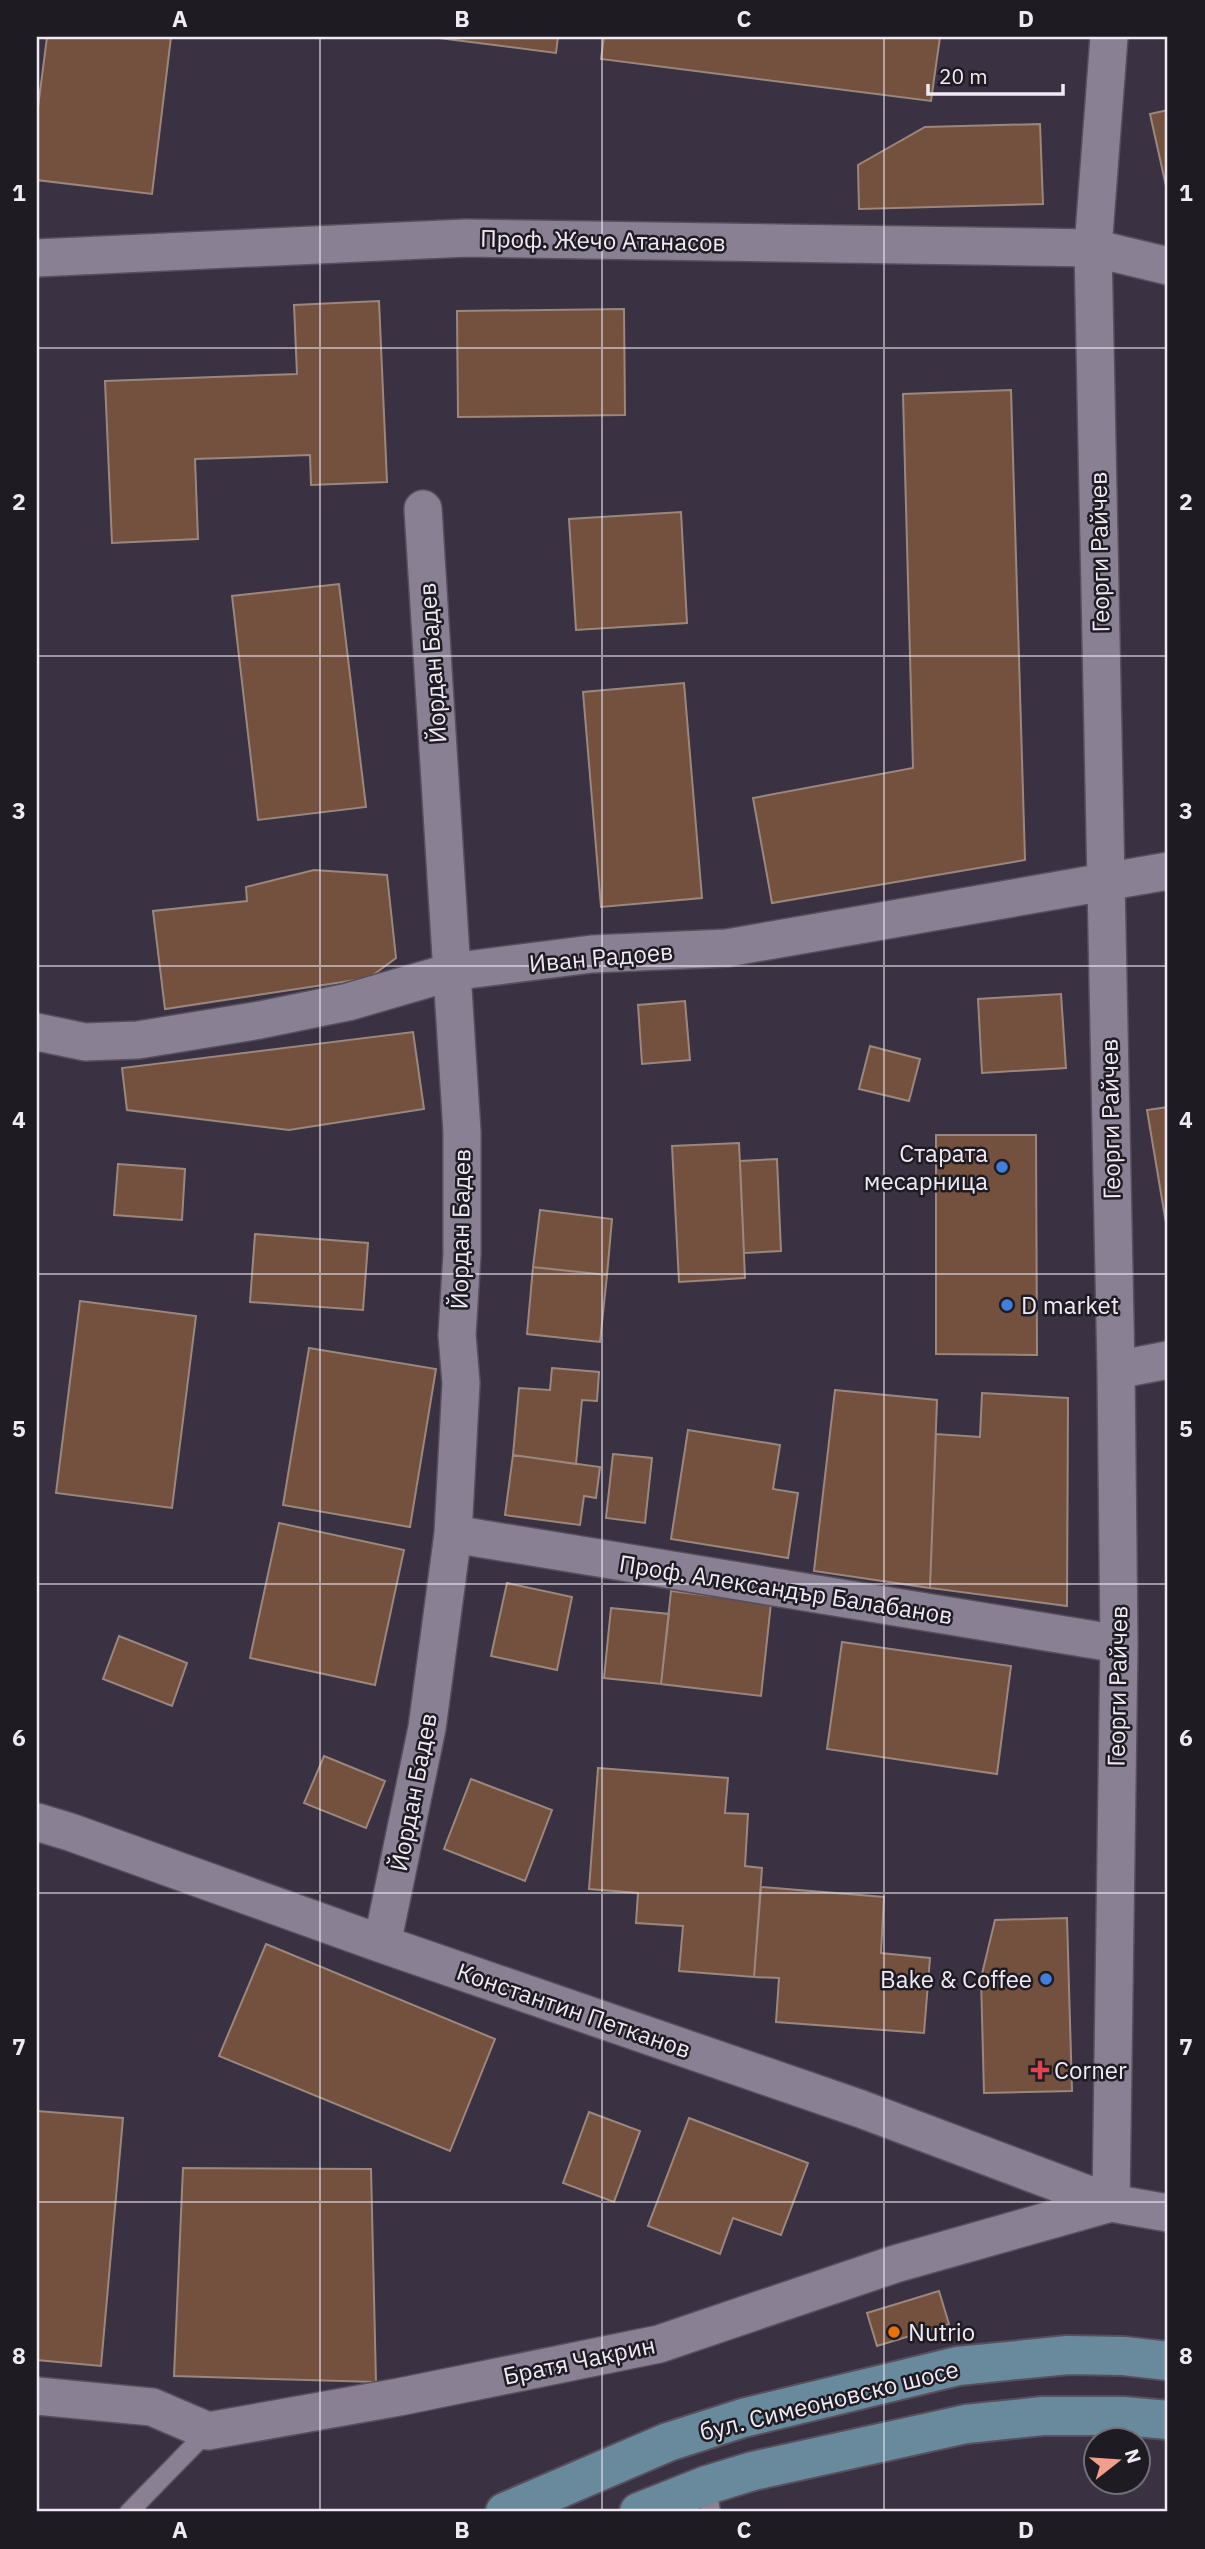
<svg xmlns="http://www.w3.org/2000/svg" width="1205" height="2549" font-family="'IBM Plex Sans',sans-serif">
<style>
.building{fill:#74503e;stroke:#9b877d;stroke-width:2}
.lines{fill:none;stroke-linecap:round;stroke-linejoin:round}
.lane-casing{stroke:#574f5d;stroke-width:21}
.street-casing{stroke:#574f5d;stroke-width:40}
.secondary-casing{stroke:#574f5d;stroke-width:42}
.lane{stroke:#898093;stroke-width:18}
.street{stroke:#898093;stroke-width:37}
.secondary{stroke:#698a9c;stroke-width:38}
.grid{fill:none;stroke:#efeaf4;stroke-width:2;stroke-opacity:0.55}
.shop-dot{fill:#3f7fe0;stroke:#1f1b23;stroke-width:2.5}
.health-dot{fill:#e0444e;stroke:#1f1b23;stroke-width:2.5}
.food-dot{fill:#e8710a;stroke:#1f1b23;stroke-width:2.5}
.labels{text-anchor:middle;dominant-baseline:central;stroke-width:5;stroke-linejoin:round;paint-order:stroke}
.street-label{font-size:24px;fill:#efeaf4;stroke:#1f1b23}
.poi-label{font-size:24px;fill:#efeaf4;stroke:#1f1b23;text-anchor:start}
.neatline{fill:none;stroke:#efeaf4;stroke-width:2.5}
.grid-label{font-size:23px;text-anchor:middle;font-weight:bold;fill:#efeaf4}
</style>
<rect width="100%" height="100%" fill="#3a3242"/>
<path class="building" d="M 47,37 L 171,37 L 152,194 L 37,180 L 37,115 Z
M 431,37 L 558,37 L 556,53 Z
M 604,37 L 940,37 L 931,101 L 601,59 Z
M 1168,110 L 1168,195 L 1150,114 Z
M 1040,124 L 1043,204 L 859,209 L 858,165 L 925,127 Z
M 379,301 L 387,482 L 311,485 L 310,455 L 195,459 L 198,539 L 112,543 L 105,381 L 297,374 L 294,305 Z
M 624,309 L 625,415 L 458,417 L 457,311 Z
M 1011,390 L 1025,860 L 772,903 L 753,798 L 913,768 L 903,394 Z
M 681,512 L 687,623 L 576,630 L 569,519 Z
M 339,584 L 366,807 L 258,820 L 232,596 Z
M 684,683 L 702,898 L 601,907 L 583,692 Z
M 314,870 L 387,875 L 396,958 L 369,978 L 165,1009 L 153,911 L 247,901 L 246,887 Z
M 1061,994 L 1066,1068 L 982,1073 L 978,999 Z
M 685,1001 L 690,1060 L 642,1064 L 638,1005 Z
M 413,1032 L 424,1109 L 289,1130 L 127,1110 L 122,1068 Z
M 870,1046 L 920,1059 L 909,1101 L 859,1089 Z
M 1168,1107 L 1168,1235 L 1147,1110 Z
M 936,1135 L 1036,1135 L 1037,1355 L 936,1354 Z
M 739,1143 L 745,1278 L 679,1282 L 672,1146 Z
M 777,1159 L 781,1251 L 744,1253 L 740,1161 Z
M 118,1164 L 185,1169 L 182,1220 L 114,1215 Z
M 540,1210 L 612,1219 L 607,1275 L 533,1267 Z
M 255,1234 L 368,1243 L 363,1310 L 250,1302 Z
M 533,1267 L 607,1275 L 600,1342 L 527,1334 Z
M 80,1301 L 196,1316 L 172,1508 L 56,1493 Z
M 309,1348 L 436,1369 L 410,1527 L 283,1505 Z
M 552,1368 L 599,1372 L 597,1401 L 582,1400 L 576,1464 L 513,1455 L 519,1388 L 550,1390 Z
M 835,1390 L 937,1400 L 930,1588 L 814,1571 Z
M 982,1393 L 1068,1398 L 1067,1606 L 930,1588 L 936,1434 L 980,1437 Z
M 688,1430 L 780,1445 L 773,1489 L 798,1493 L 788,1558 L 671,1539 Z
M 613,1454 L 652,1458 L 645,1523 L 606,1518 Z
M 513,1455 L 600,1467 L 596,1498 L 584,1496 L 580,1525 L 505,1515 Z
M 279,1523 L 404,1550 L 375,1685 L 250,1658 Z
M 507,1583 L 572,1597 L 557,1670 L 491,1656 Z
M 671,1591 L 771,1603 L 761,1696 L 661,1684 Z
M 611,1608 L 669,1614 L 661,1684 L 604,1678 Z
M 119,1636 L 187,1663 L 172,1706 L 103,1679 Z
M 842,1642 L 1011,1666 L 997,1774 L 827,1749 Z
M 324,1756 L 385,1781 L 366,1828 L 304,1803 Z
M 598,1768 L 728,1778 L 725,1813 L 748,1814 L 745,1866 L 762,1868 L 754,1977 L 679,1971 L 683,1926 L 636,1923 L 638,1893 L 589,1889 Z
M 471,1779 L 552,1810 L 525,1881 L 444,1849 Z
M 761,1887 L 884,1897 L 881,1953 L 930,1958 L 924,2033 L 776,2022 L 779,1978 L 754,1977 Z
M 1067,1918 L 1072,2091 L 984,2093 L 981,1978 L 995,1920 Z
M 266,1944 L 495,2039 L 450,2151 L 219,2056 Z
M 37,2111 L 123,2118 L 101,2366 L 37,2360 Z
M 589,2112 L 640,2131 L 614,2202 L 563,2183 Z
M 689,2118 L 808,2163 L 781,2235 L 733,2218 L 720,2254 L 648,2226 Z
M 183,2168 L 371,2169 L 376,2382 L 174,2376 Z
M 939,2291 L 949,2324 L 877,2346 L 867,2313 Z"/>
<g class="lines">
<defs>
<path id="lane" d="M 707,2485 L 711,2512
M 129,2512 L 208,2431"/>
<path id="street" d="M 1109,37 L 1093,248 L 1116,1370 L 1119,1644 L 1111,2203
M 37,258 L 466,238 L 1093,248 L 1168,266
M 37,1032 L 85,1042 L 138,1040 L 260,1020 L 348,1002 L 451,972 L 592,954 L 727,948 L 1168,871
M 1116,1370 L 1168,1360
M 453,1534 L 1119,1644
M 37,1822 L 70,1832 L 382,1944 L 861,2109 L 1111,2203 L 1168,2213
M 382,1944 L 427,1728 L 453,1534 L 461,1383 L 457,1335 L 462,1254 L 462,1132 L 423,509
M 37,2396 L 152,2407 L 208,2431 L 399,2397 L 659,2344 L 895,2264 L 1111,2203"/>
<path id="secondary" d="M 505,2512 L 668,2442 L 743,2418 L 958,2366 L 1068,2355 L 1124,2356 L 1168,2361
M 639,2512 L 707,2485 L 753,2471 L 966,2424 L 1043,2416 L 1123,2416 L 1168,2420"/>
</defs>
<use href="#lane" class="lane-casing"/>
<use href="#street" class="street-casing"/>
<use href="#secondary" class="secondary-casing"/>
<use href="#lane" class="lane"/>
<use href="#street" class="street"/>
<use href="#secondary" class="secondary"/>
</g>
<path class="grid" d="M 320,37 L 320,2512M 602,37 L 602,2512M 884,37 L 884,2512M 37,348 L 1168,348M 37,656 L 1168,656M 37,966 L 1168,966M 37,1274 L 1168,1274M 37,1584 L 1168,1584M 37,1893 L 1168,1893M 37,2202 L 1168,2202"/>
<g class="shop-dot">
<circle cx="1002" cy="1167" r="7"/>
<circle cx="1007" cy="1305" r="7"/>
<circle cx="1046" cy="1979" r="7"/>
</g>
<path class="health-dot" d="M1036.5 2059.5h7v7h7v7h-7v7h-7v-7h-7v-7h7z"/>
<circle class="food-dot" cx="894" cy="2332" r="7"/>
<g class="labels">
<g class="street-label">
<text transform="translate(603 240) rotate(1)">Проф. Жечо Атанасов</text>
<text transform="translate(1099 552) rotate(-91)">Георги Райчев</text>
<text transform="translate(432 663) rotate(-94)">Йордан Бадев</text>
<text transform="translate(601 957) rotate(-5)">Иван Радоев</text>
<text transform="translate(1110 1119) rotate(-91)">Георги Райчев</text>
<text transform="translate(460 1229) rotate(-89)">Йордан Бадев</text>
<text transform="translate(786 1589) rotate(9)">Проф. Александър Балабанов</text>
<text transform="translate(1117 1686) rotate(-89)">Георги Райчев</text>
<text transform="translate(413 1792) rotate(-79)">Йордан Бадев</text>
<text transform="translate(574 2010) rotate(19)">Константин Петканов</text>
<text transform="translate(579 2360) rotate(-12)">Братя Чакрин</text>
<text transform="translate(829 2400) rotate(-14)">бул. Симеоновско шосе</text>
</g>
<g class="poi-label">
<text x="988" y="1153" text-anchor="end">Старата<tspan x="988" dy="28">месарница</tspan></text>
<text x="1021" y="1305">D market</text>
<text x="1032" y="1979" text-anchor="end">Bake &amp; Coffee</text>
<text x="1054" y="2070">Corner</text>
<text x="908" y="2332">Nutrio</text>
</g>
</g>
<rect width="1205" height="2549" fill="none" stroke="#1f1b23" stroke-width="77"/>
<g transform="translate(1117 2461) rotate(73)"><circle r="33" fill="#1f1b23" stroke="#726e77" stroke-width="2"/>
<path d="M0-5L12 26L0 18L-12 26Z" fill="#f49d8d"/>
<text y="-10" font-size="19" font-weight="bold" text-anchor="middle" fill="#efeaf4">N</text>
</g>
<path d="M928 84v10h135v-10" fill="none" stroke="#efeaf4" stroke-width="3.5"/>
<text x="939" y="84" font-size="21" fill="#efeaf4" stroke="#1f1b23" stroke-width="5" paint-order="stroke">20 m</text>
<rect x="38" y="38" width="1128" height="2472" class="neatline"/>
<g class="grid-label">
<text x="180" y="27">A</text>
<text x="462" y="27">B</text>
<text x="744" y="27">C</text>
<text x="1026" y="27">D</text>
<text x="19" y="201">1</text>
<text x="1186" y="201">1</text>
<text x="19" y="510">2</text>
<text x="1186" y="510">2</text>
<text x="19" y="819">3</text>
<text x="1186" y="819">3</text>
<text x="19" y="1128">4</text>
<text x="1186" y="1128">4</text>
<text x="19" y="1437">5</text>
<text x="1186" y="1437">5</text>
<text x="19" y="1746">6</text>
<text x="1186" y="1746">6</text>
<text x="19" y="2055">7</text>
<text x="1186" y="2055">7</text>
<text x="19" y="2364">8</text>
<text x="1186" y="2364">8</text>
<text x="180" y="2538">A</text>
<text x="462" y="2538">B</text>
<text x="744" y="2538">C</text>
<text x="1026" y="2538">D</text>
</g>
</svg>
